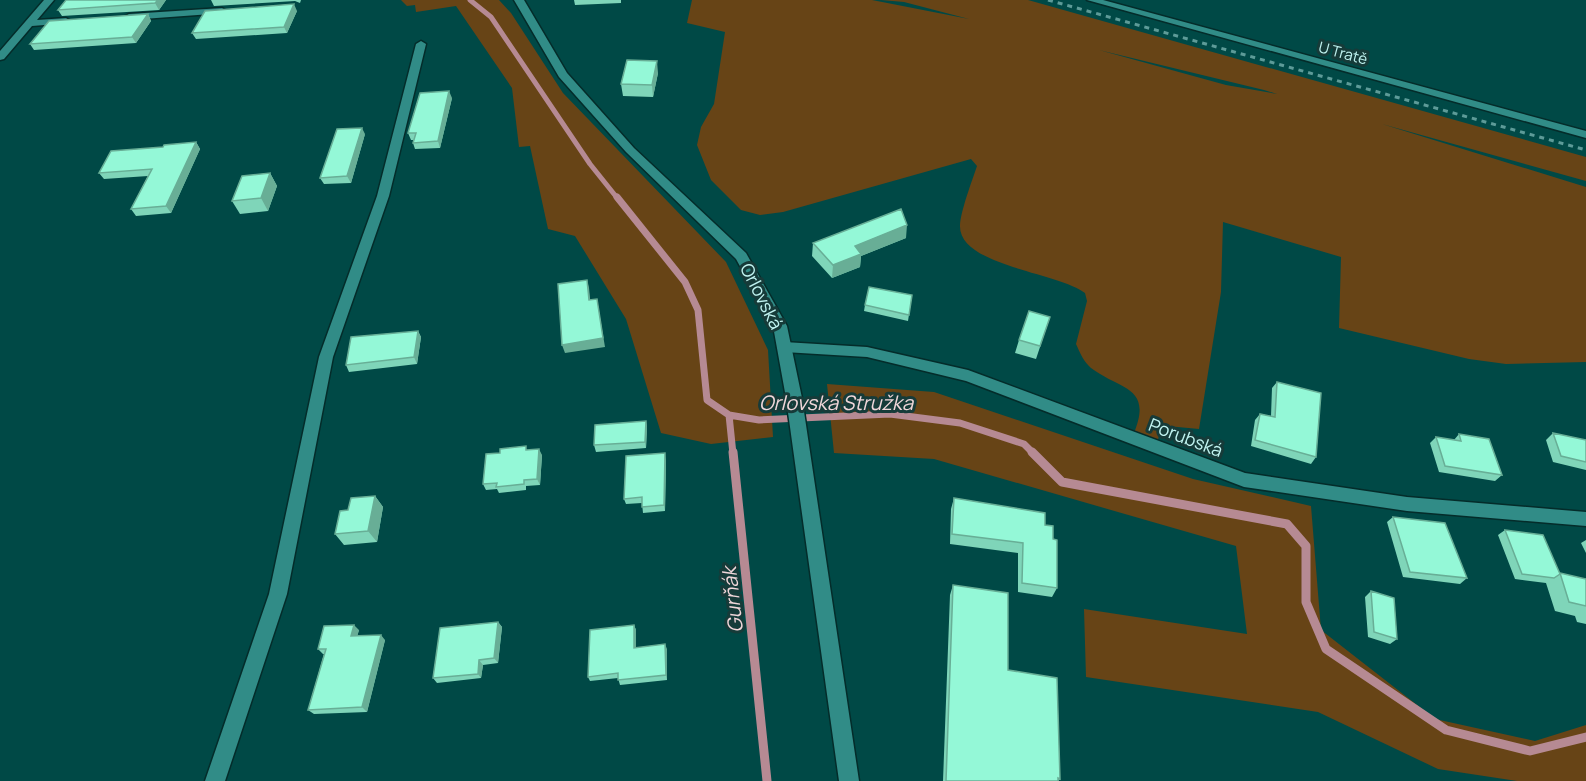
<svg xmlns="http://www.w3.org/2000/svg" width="1586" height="781" font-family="Manrope,sans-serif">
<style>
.green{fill:#674416;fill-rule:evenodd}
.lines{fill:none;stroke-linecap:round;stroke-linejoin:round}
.stream-far2{stroke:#b68a93;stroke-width:5}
.stream-far1{stroke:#b68a93;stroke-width:7}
.stream{stroke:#b68a93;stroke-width:9}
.minor-casing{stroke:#042c2a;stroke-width:3}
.secondary-casing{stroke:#042c2a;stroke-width:3}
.minor{fill:#318c87;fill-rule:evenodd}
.secondary{fill:#318c87;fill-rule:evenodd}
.rail{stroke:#5d9b98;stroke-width:3;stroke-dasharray:5 5;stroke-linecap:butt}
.wall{fill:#7fd5b9}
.shaded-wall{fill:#68ae96}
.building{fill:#94f8d7;stroke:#68ae96;stroke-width:1.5}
.labels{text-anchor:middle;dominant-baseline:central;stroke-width:6;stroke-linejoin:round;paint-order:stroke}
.far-street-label{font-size:15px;fill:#c1f4f1;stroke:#163b39}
.street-label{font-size:18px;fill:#c1f4f1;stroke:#163b39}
.water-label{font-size:20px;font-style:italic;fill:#f0d7da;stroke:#163b39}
</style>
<rect width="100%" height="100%" fill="#004946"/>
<path class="green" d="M 401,0 L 499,0 L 511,13 L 563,93 L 726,262 L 768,350 L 773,437 L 711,444 L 661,433 L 626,319 L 575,236 L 548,229 L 530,146 L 519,147 L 512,88 L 456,6 L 416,12 L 415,5 L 407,6 Z
M 692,0 L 872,0 L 969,19 L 904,2 L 881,0 L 1028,0 L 1586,157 L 1586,181 L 1382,124 L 1586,187 L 1586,362 L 1506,364 L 1469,359 L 1339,328 L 1341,257 L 1223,222 L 1221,292 L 1199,429 L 1167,426 L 1160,431 L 1158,440 L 1134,433 C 1153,386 1120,390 1091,368 C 1084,362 1080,353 1076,344 L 1087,301 L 1085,293 C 1058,272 958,266 960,225 C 961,210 972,181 977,166 L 971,159 L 783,212 L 760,215 L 741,210 L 711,180 L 697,145 L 701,127 L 714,104 L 725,32 L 687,23 ZM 1099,50 L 1264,90 L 1277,94 L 1226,85 Z
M 827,384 L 934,392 L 1193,479 L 1311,506 L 1321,630 L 1435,719 L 1535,741 L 1586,725 L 1586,781 L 1517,781 L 1438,769 L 1318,712 L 1086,677 L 1084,609 L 1247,634 L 1236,546 L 934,459 L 834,453 Z"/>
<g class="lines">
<path class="stream-far2" d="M 470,0 L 491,17 L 590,164 L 618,199"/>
<path class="stream-far1" d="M 617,197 L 685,282 L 698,310 L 707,400 L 729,415 L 759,420 L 890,414 L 960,423 L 1024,444 L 1034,454
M 729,415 L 733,454"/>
<path class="stream" d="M 733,452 L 767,781
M 1032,452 L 1062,482 L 1287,524 L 1306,546 L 1306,602 L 1326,649 L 1446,730 L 1530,751 L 1586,737"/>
<defs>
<path id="minor" d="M 44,0 L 54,0 L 37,20 L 66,18 L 71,21 L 69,23 L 32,26 L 4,59 L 0,60 L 0,51 Z
M 1087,0 L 1103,0 L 1586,131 L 1586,138 Z
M 222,8 L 227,11 L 225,13 L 129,20 L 124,17 L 129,14 Z
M 421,41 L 426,44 L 389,196 L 333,357 L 287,594 L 225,781 L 205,781 L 269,594 L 319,357 L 377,196 L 416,44 Z
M 784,342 L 867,347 L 968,370 L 1245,473 L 1407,497 L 1586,512 L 1586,526 L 1407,511 L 1244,487 L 966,381 L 867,357 L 784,352 L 777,347 Z"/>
<path id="secondary" d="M 514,0 L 524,0 L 567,73 L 634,148 L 746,253 L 787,326 L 802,398 L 859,781 L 839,781 L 786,398 L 773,326 L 736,259 L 626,152 L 559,77 Z"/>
</defs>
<use href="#minor" class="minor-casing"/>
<use href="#secondary" class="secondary-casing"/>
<use href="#minor" class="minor"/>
<use href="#secondary" class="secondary"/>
<path class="rail" d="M 1048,0 L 1586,150"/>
</g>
<path class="wall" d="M 166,0 L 159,10 L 62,16 L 58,10 Z
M 211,0 L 301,0 L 300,3 L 295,1 L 214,6 Z
M 574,0 L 621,0 L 621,3 L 575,5 Z
M 297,11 L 287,33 L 196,39 L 192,33 Z
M 148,14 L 151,21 L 136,43 L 34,50 L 30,44 Z
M 658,73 L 653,97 L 623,96 L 621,84 Z
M 452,98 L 440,148 L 415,149 L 413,143 L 414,140 L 411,140 L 408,133 Z
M 365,134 L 351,183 L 324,184 L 320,178 Z
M 196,142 L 200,149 L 171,213 L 136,216 L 131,209 L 148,176 L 104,179 L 99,173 L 163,147 Z
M 270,173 L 277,186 L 268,211 L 240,214 L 232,201 Z
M 906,238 L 861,256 L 860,267 L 832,278 L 812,256 L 813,243 Z
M 912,295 L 908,321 L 864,311 L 865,305 Z
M 1050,317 L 1036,359 L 1015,353 L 1019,340 Z
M 418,331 L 421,337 L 417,364 L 349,372 L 346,365 Z
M 1277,382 L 1316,457 L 1311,464 L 1251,446 L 1255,420 L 1260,414 L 1271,416 L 1272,388 Z
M 646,421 L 647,427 L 646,448 L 596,452 L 594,445 Z
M 1553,433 L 1586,440 L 1586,470 L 1553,462 L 1546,440 Z
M 1459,434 L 1502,475 L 1495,481 L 1439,472 L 1430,443 L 1436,437 L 1454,440 Z
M 528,450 L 542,455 L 540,485 L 526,486 L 526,490 L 499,493 L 497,489 L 486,490 L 483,484 Z
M 666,460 L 665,511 L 643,513 L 642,503 L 626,504 L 624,499 Z
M 375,496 L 383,507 L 377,542 L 344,545 L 335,534 L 348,510 Z
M 954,498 L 1045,525 L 1053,539 L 1057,588 L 1052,597 L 1018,592 L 1018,553 L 950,544 L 951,509 Z
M 1393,517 L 1467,578 L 1460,584 L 1403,577 L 1387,522 Z
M 1505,530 L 1560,574 L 1586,579 L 1586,624 L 1577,622 L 1575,616 L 1555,611 L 1546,583 L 1515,579 L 1498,535 Z
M 1586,540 L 1586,553 L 1581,543 Z
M 953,585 L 1008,670 L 1060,779 L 1058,781 L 943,781 L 950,595 Z
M 1371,591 L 1397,639 L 1390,644 L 1368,637 L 1365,597 Z
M 498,622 L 502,627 L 498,663 L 483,665 L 481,678 L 437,683 L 433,678 Z
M 634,625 L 636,630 L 636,648 L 667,649 L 667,680 L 620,685 L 618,678 L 590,681 L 588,677 Z
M 359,630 L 357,636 L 385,640 L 367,712 L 314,714 L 308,710 L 324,654 L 323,654 L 318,649 Z"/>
<path class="shaded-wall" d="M 158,0 L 166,0 L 159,10 L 155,3 Z
M 294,4 L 297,11 L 287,33 L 284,27 Z
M 148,14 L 151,21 L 136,43 L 132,37 Z
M 657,61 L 658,73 L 653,97 L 652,85 Z
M 449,91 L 452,98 L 440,148 L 438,141 Z
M 362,128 L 365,134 L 351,183 L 347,176 Z
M 196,142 L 200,149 L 171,213 L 166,206 Z
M 270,173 L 277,186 L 268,211 L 261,198 Z
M 907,225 L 906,238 L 861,256 L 860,267 L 832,278 L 833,265 L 855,246 Z
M 587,280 L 589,288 L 591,308 L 589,300 Z
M 597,299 L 605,347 L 565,353 L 562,345 Z
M 418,331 L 421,337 L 417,364 L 414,357 Z
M 646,421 L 647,427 L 646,448 L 645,442 Z
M 539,449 L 542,455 L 540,485 L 537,479 Z
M 665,453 L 666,460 L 665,511 L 664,505 Z
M 375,496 L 383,507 L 377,542 L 368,531 Z
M 498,622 L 502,627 L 498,663 L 494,658 Z
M 354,625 L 359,630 L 356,641 L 351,636 Z
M 634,625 L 636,630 L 636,653 L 634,648 Z
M 381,635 L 385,640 L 367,712 L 362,707 Z
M 665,644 L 667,649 L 667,680 L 666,675 Z
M 479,660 L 483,665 L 481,678 L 478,674 Z"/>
<path class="building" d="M 66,0 L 158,0 L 155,3 L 58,10 Z
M 294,4 L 284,27 L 192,33 L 205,11 Z
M 148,14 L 132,37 L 30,44 L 49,21 Z
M 627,60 L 657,61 L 652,85 L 621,84 Z
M 449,91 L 438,141 L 413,143 L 416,133 L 408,133 L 420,93 Z
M 362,128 L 347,176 L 320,178 L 337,129 Z
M 196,142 L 166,206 L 131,209 L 152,169 L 99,173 L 111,151 L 163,147 L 164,145 Z
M 270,173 L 261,198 L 232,201 L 242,176 Z
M 901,209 L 907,225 L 855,246 L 861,254 L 833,265 L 813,243 Z
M 587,280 L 589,300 L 597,299 L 603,338 L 562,345 L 558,284 Z
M 869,287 L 912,295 L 909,315 L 865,305 Z
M 1029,311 L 1050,317 L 1040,346 L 1019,340 Z
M 418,331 L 414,357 L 346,365 L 351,337 Z
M 1277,382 L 1321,393 L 1316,457 L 1255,440 L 1260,414 L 1275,417 Z
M 646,421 L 645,442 L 594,445 L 595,425 Z
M 1553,433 L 1586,440 L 1586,462 L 1561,456 Z
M 1459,434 L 1489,439 L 1502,475 L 1445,466 L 1436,437 L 1461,441 Z
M 526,446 L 526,450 L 539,449 L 537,479 L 524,480 L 524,484 L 496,487 L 497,483 L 483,484 L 486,454 L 500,453 L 500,449 Z
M 665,453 L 664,505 L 642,507 L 642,497 L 624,499 L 626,456 Z
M 375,496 L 368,531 L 335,534 L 340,511 L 348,510 L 351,498 Z
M 954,498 L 1045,513 L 1045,525 L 1053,526 L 1053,539 L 1057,540 L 1057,588 L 1022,583 L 1023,543 L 952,534 Z
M 1393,517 L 1445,523 L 1467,578 L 1410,572 Z
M 1505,530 L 1543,535 L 1560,574 L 1554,578 L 1522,574 Z
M 1560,573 L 1586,579 L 1586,606 L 1569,602 Z
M 953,585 L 1008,593 L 1008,670 L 1057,678 L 1060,779 L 1058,778 L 1058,781 L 946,781 Z
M 1371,591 L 1394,598 L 1397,639 L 1374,632 Z
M 498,622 L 494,658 L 479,660 L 478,674 L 433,678 L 440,628 Z
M 354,625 L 351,636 L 381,635 L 362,707 L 308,710 L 326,649 L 318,649 L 324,626 Z
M 634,625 L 634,648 L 665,644 L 666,675 L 618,680 L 618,673 L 588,677 L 590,630 Z"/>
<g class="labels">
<g class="far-street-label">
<text transform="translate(1343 53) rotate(15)">U Tratě</text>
</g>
<g class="street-label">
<text transform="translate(762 296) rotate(63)">Orlovská</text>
<text transform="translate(1186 437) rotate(21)">Porubská</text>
</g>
<g class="water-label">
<text x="836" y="402">Orlovská Stružka</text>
<text transform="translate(732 600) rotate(-96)">Gurňák</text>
</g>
</g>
</svg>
